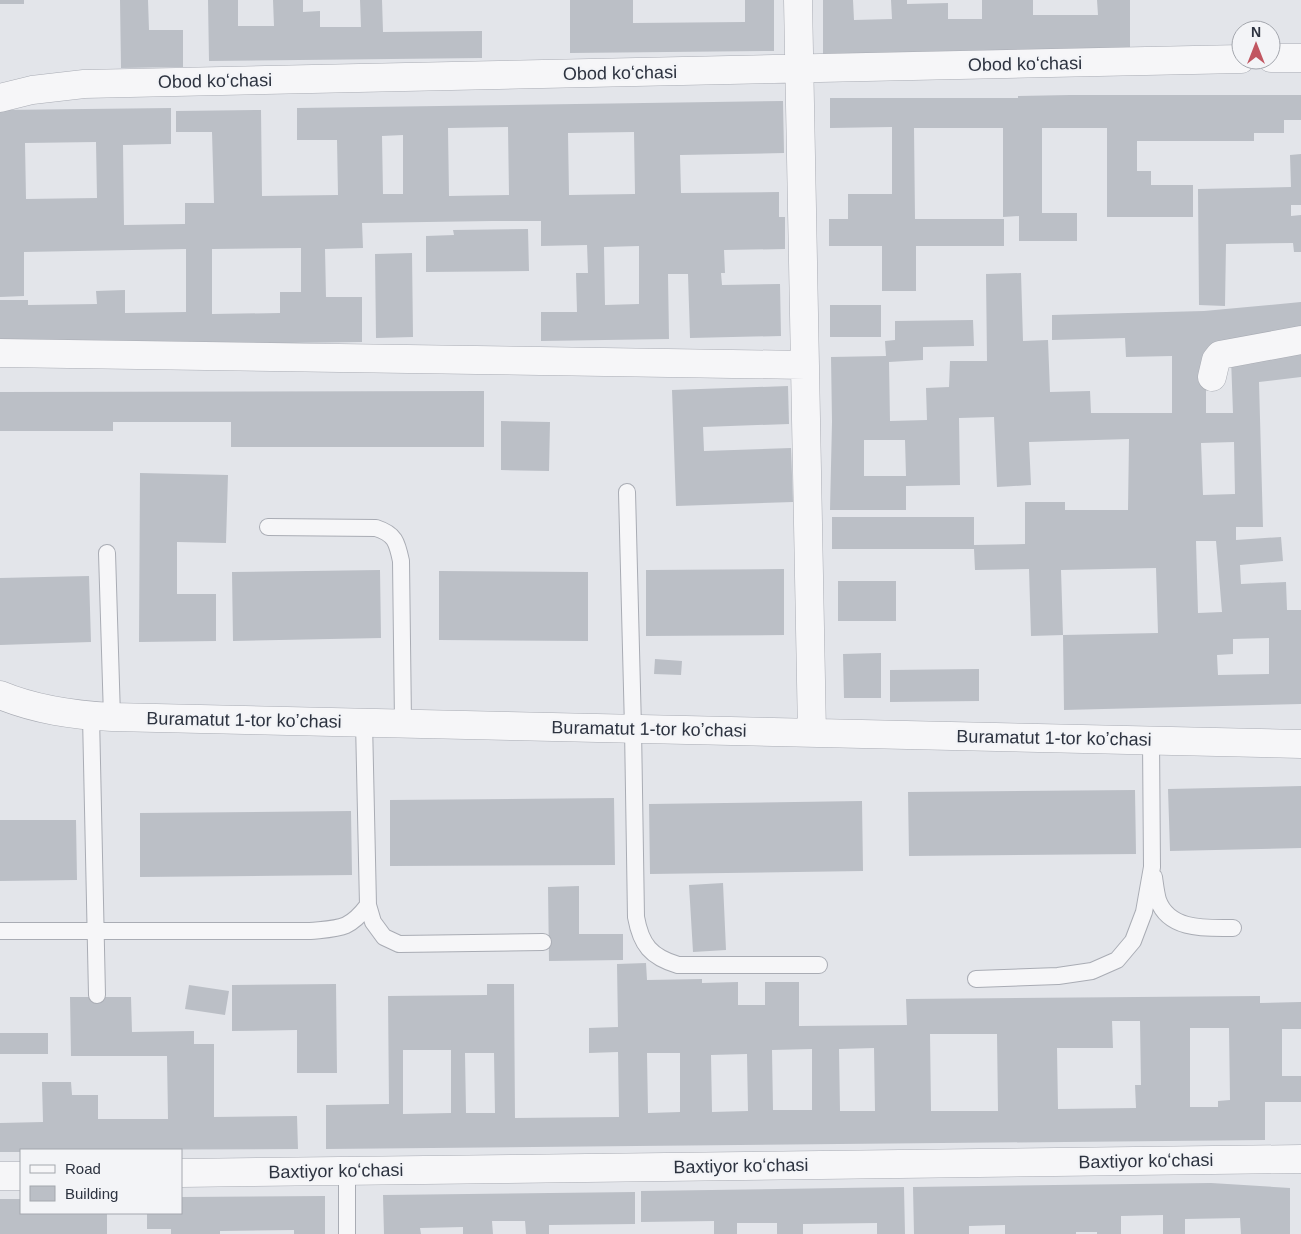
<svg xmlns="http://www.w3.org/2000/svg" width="1301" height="1234" font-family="Helvetica,sans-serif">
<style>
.building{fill:#bbbfc6;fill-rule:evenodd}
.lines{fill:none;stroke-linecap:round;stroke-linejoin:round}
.lane-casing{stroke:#a9acb4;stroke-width:18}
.street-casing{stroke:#a9acb4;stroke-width:29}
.lane{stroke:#f6f6f8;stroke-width:16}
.street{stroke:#f6f6f8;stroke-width:28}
.labels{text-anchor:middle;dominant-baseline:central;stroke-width:4.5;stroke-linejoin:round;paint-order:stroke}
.street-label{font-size:18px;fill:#2d3340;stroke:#f3f4f7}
</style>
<rect width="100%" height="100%" fill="#e3e5ea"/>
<path class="building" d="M 0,0 L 24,0 L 24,4 L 0,4 Z
M 120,0 L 148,0 L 149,30 L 183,30 L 183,67 L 121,68 Z
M 208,0 L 238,0 L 238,26 L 274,26 L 273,0 L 303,0 L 303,12 L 320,11 L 320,27 L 361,27 L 360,0 L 382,0 L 383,32 L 482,31 L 482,58 L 209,61 Z
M 570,0 L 633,0 L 633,23 L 745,22 L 745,0 L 774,0 L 774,51 L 570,53 Z
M 823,0 L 853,0 L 854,20 L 892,19 L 891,0 L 907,0 L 907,4 L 948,3 L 948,19 L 982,19 L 982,0 L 1033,0 L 1033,15 L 1098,15 L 1097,0 L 1130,0 L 1130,52 L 823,54 Z
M 1070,95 L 1301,95 L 1301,120 L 1284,120 L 1284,133 L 1254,133 L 1254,141 L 1137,141 L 1137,171 L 1151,171 L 1151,185 L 1193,185 L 1193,217 L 1107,217 L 1107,128 L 1042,128 L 1042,213 L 1077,213 L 1077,241 L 1019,241 L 1019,216 L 1003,217 L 1003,128 L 914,128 L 915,219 L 1004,219 L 1004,246 L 916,246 L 916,291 L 882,291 L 882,246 L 829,246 L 829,219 L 848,219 L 848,194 L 892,194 L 892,127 L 830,128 L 830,98 L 1018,98 L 1018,96 Z
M 783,101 L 784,153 L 680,155 L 681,193 L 779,192 L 779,217 L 785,217 L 785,249 L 724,250 L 725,273 L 721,273 L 722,285 L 780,284 L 781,336 L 690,338 L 688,274 L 668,274 L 669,339 L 541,341 L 541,312 L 577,312 L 576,273 L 588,273 L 587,245 L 541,246 L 541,221 L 492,221 L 362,223 L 363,248 L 325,249 L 326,297 L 362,297 L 362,342 L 0,347 L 0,300 L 28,300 L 28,305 L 97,304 L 96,291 L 125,290 L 125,313 L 186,312 L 186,249 L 24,252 L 24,296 L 0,297 L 0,110 L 171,108 L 171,144 L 123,145 L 124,225 L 185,224 L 185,203 L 214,203 L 212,132 L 176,132 L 176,111 L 261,110 L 262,196 L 338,195 L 337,140 L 297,140 L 297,108 ZM 508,127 L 509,195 L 449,196 L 448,128 ZM 634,132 L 635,194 L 569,195 L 568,133 ZM 403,135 L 403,194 L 383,194 L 382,136 ZM 96,142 L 97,198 L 26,199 L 25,143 ZM 639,246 L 639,304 L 605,305 L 604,247 ZM 301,248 L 301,292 L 280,292 L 280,313 L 212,314 L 212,249 Z
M 1301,154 L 1301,205 L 1291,205 L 1291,216 L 1301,215 L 1301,252 L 1294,252 L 1293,243 L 1226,244 L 1225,306 L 1199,305 L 1198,189 L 1291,187 L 1290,155 Z
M 528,229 L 529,271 L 426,272 L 426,236 L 454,235 L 453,230 Z
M 412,253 L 413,337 L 376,338 L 375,254 Z
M 1021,273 L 1023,341 L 1048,340 L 1050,392 L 1090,391 L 1091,413 L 1172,413 L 1172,356 L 1126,357 L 1125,338 L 1052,340 L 1052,315 L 1204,311 L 1301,302 L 1301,336 L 1206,356 L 1206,413 L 1233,413 L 1231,358 L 1301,348 L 1301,377 L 1259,382 L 1263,527 L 1236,527 L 1236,540 L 1281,537 L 1283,561 L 1240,565 L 1241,584 L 1286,582 L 1287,610 L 1301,610 L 1301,704 L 1064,710 L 1063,635 L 1158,633 L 1156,568 L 1061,570 L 1063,635 L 1031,636 L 1029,569 L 975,570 L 974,549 L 832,549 L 832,517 L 974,517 L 974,545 L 1025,544 L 1025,502 L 1065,502 L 1065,510 L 1128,510 L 1129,439 L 1029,442 L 1031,485 L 997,487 L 994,417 L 959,418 L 960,485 L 906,486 L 906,510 L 830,510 L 832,422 L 831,357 L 886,356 L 885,341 L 895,340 L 895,321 L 973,320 L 974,346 L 923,347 L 923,360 L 889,362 L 890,421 L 927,420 L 926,388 L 949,387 L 950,361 L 987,361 L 986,274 ZM 864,440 L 905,440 L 906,476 L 864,476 ZM 1234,442 L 1235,494 L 1203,495 L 1201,443 ZM 1196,541 L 1216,541 L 1222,612 L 1198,613 ZM 1269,638 L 1269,674 L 1218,675 L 1217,655 L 1233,654 L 1233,639 Z
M 830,305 L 881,305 L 881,337 L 830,337 Z
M 788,386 L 789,424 L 703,427 L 704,451 L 791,448 L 793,502 L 676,506 L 672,390 Z
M 484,391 L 484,447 L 231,447 L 231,422 L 113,422 L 113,431 L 0,431 L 0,392 Z
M 501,421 L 550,422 L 549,471 L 501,470 Z
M 140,473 L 228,475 L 226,543 L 177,542 L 177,594 L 216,594 L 216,641 L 139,642 Z
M 784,569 L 784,635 L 646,636 L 646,570 Z
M 380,570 L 381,638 L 233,641 L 232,572 Z
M 439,571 L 588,572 L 588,641 L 439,640 Z
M 89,576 L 91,642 L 0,645 L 0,578 Z
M 838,581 L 896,581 L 896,621 L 838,621 Z
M 881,653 L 881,698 L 844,698 L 843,654 Z
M 655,659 L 682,661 L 681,675 L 654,674 Z
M 979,669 L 979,701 L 890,702 L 890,670 Z
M 1301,786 L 1301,848 L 1170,851 L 1168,789 Z
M 1135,790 L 1136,854 L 909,856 L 908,792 Z
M 614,798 L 615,865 L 390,866 L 390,800 Z
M 862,801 L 863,871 L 650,874 L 649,804 Z
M 351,811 L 352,875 L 140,877 L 140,813 Z
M 0,820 L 76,820 L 77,880 L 0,881 Z
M 723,883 L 726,950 L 693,952 L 689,885 Z
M 579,886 L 579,934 L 623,934 L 623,960 L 549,961 L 548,887 Z
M 646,963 L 647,980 L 702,979 L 702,983 L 738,982 L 738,1005 L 765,1005 L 765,982 L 799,982 L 799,1026 L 907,1025 L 906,999 L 1260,996 L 1260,1003 L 1301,1002 L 1301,1029 L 1282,1029 L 1282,1076 L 1301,1076 L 1301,1102 L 1265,1102 L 1265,1140 L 326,1149 L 326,1105 L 389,1104 L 388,996 L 487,995 L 487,984 L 514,984 L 515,1118 L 619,1117 L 618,1052 L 589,1053 L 589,1028 L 618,1027 L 617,964 ZM 1112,1021 L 1140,1021 L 1141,1085 L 1135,1085 L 1136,1108 L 1058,1109 L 1057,1048 L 1113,1048 ZM 1190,1028 L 1229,1028 L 1230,1100 L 1218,1101 L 1218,1107 L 1190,1107 ZM 930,1034 L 997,1034 L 998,1111 L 931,1111 ZM 874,1048 L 875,1111 L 840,1111 L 839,1049 ZM 812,1049 L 812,1110 L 773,1110 L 772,1050 ZM 403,1050 L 451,1050 L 451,1113 L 403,1114 ZM 465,1053 L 494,1053 L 495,1113 L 466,1113 ZM 647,1053 L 680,1053 L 680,1112 L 648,1113 ZM 747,1054 L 748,1111 L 712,1112 L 711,1055 Z
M 336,984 L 337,1073 L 297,1073 L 297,1030 L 232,1031 L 232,985 Z
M 189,985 L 229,991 L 225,1015 L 185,1009 Z
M 70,997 L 131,997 L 132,1032 L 194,1031 L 194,1044 L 214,1044 L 214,1117 L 297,1116 L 298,1149 L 21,1150 L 21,1152 L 0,1152 L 0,1123 L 43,1122 L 42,1082 L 71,1082 L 72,1095 L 98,1095 L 98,1119 L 168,1119 L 167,1056 L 71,1056 Z
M 0,1033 L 48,1033 L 48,1054 L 0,1054 Z
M 1211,1183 L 1290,1188 L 1290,1234 L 1241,1234 L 1240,1218 L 1185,1219 L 1185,1234 L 1163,1234 L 1163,1215 L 1121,1216 L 1121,1234 L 1097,1234 L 1097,1232 L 1076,1232 L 1076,1234 L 1005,1234 L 1005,1225 L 969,1226 L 969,1234 L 914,1234 L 913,1187 Z
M 904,1187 L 905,1234 L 877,1234 L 877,1223 L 803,1224 L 803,1234 L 777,1234 L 777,1223 L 737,1223 L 737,1234 L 714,1234 L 714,1221 L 641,1222 L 641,1191 Z
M 635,1192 L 635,1224 L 549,1225 L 549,1234 L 526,1234 L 525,1221 L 492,1221 L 493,1234 L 463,1234 L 463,1227 L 420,1228 L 421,1234 L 384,1234 L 383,1195 Z
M 325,1196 L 325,1234 L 294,1234 L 294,1230 L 220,1231 L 220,1234 L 171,1234 L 171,1229 L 147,1229 L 147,1213 L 181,1213 L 181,1197 Z
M 0,1199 L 21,1199 L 21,1213 L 107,1213 L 107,1234 L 0,1234 Z"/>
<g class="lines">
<defs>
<path id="lane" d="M 627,492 L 633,728 L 636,917 C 641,945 651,957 678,965 L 819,965
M 268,527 L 376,528 C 395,534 397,542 401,561 L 403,723
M 107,553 L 112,717
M 91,716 L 97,995
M 364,722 L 368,905 L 373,922 L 384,937 L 399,944 L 543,942
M 1154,877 C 1155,884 1156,893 1158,900 C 1169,931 1207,928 1233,928
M 0,931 L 310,931 C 340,928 349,930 368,905
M 976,979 L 1058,976 L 1092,971 L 1117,960 L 1133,941 L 1144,912 L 1152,867 L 1151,740
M 347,1234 L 347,1171"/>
<path id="street" d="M 798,0 L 812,733
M 1271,58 L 1301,58
M 0,98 L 32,90 L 84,84 L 1241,59
M 0,353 L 805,365
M 1212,377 L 1216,360 L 1220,355 L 1301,340
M 0,695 C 36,710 73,715 112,717 L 1301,744
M 181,1173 L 1301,1159
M 0,1176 L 21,1176"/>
</defs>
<use href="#lane" class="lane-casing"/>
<use href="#street" class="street-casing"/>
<use href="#lane" class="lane"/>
<use href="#street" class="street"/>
</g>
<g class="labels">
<g class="street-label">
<text transform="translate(1025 64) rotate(-1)">Obod koʻchasi</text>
<text transform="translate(620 73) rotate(-1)">Obod koʻchasi</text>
<text transform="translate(215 81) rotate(-1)">Obod koʻchasi</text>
<text transform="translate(244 720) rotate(1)">Buramatut 1-tor koʼchasi</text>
<text transform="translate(649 729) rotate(1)">Buramatut 1-tor koʼchasi</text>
<text transform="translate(1054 738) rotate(1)">Buramatut 1-tor koʼchasi</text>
<text transform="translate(1146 1161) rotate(-1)">Baxtiyor koʻchasi</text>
<text transform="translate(741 1166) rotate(-1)">Baxtiyor koʻchasi</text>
<text transform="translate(336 1171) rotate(-1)">Baxtiyor koʻchasi</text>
</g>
</g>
<rect x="20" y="1149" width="162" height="65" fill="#f3f4f7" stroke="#a4a7ae"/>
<rect x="30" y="1165" width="25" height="8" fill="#f6f6f8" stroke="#a4a7ae"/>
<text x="65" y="1174" font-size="15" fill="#2d3340">Road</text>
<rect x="30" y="1186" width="25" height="15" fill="#bbbfc6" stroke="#a4a7ae"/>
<text x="65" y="1199" font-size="15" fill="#2d3340">Building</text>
<g transform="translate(1256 45)"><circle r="24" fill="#f3f4f7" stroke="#a4a7ae"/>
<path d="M0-4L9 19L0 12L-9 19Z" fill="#c15661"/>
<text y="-8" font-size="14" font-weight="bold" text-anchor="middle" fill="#2d3340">N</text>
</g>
</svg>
